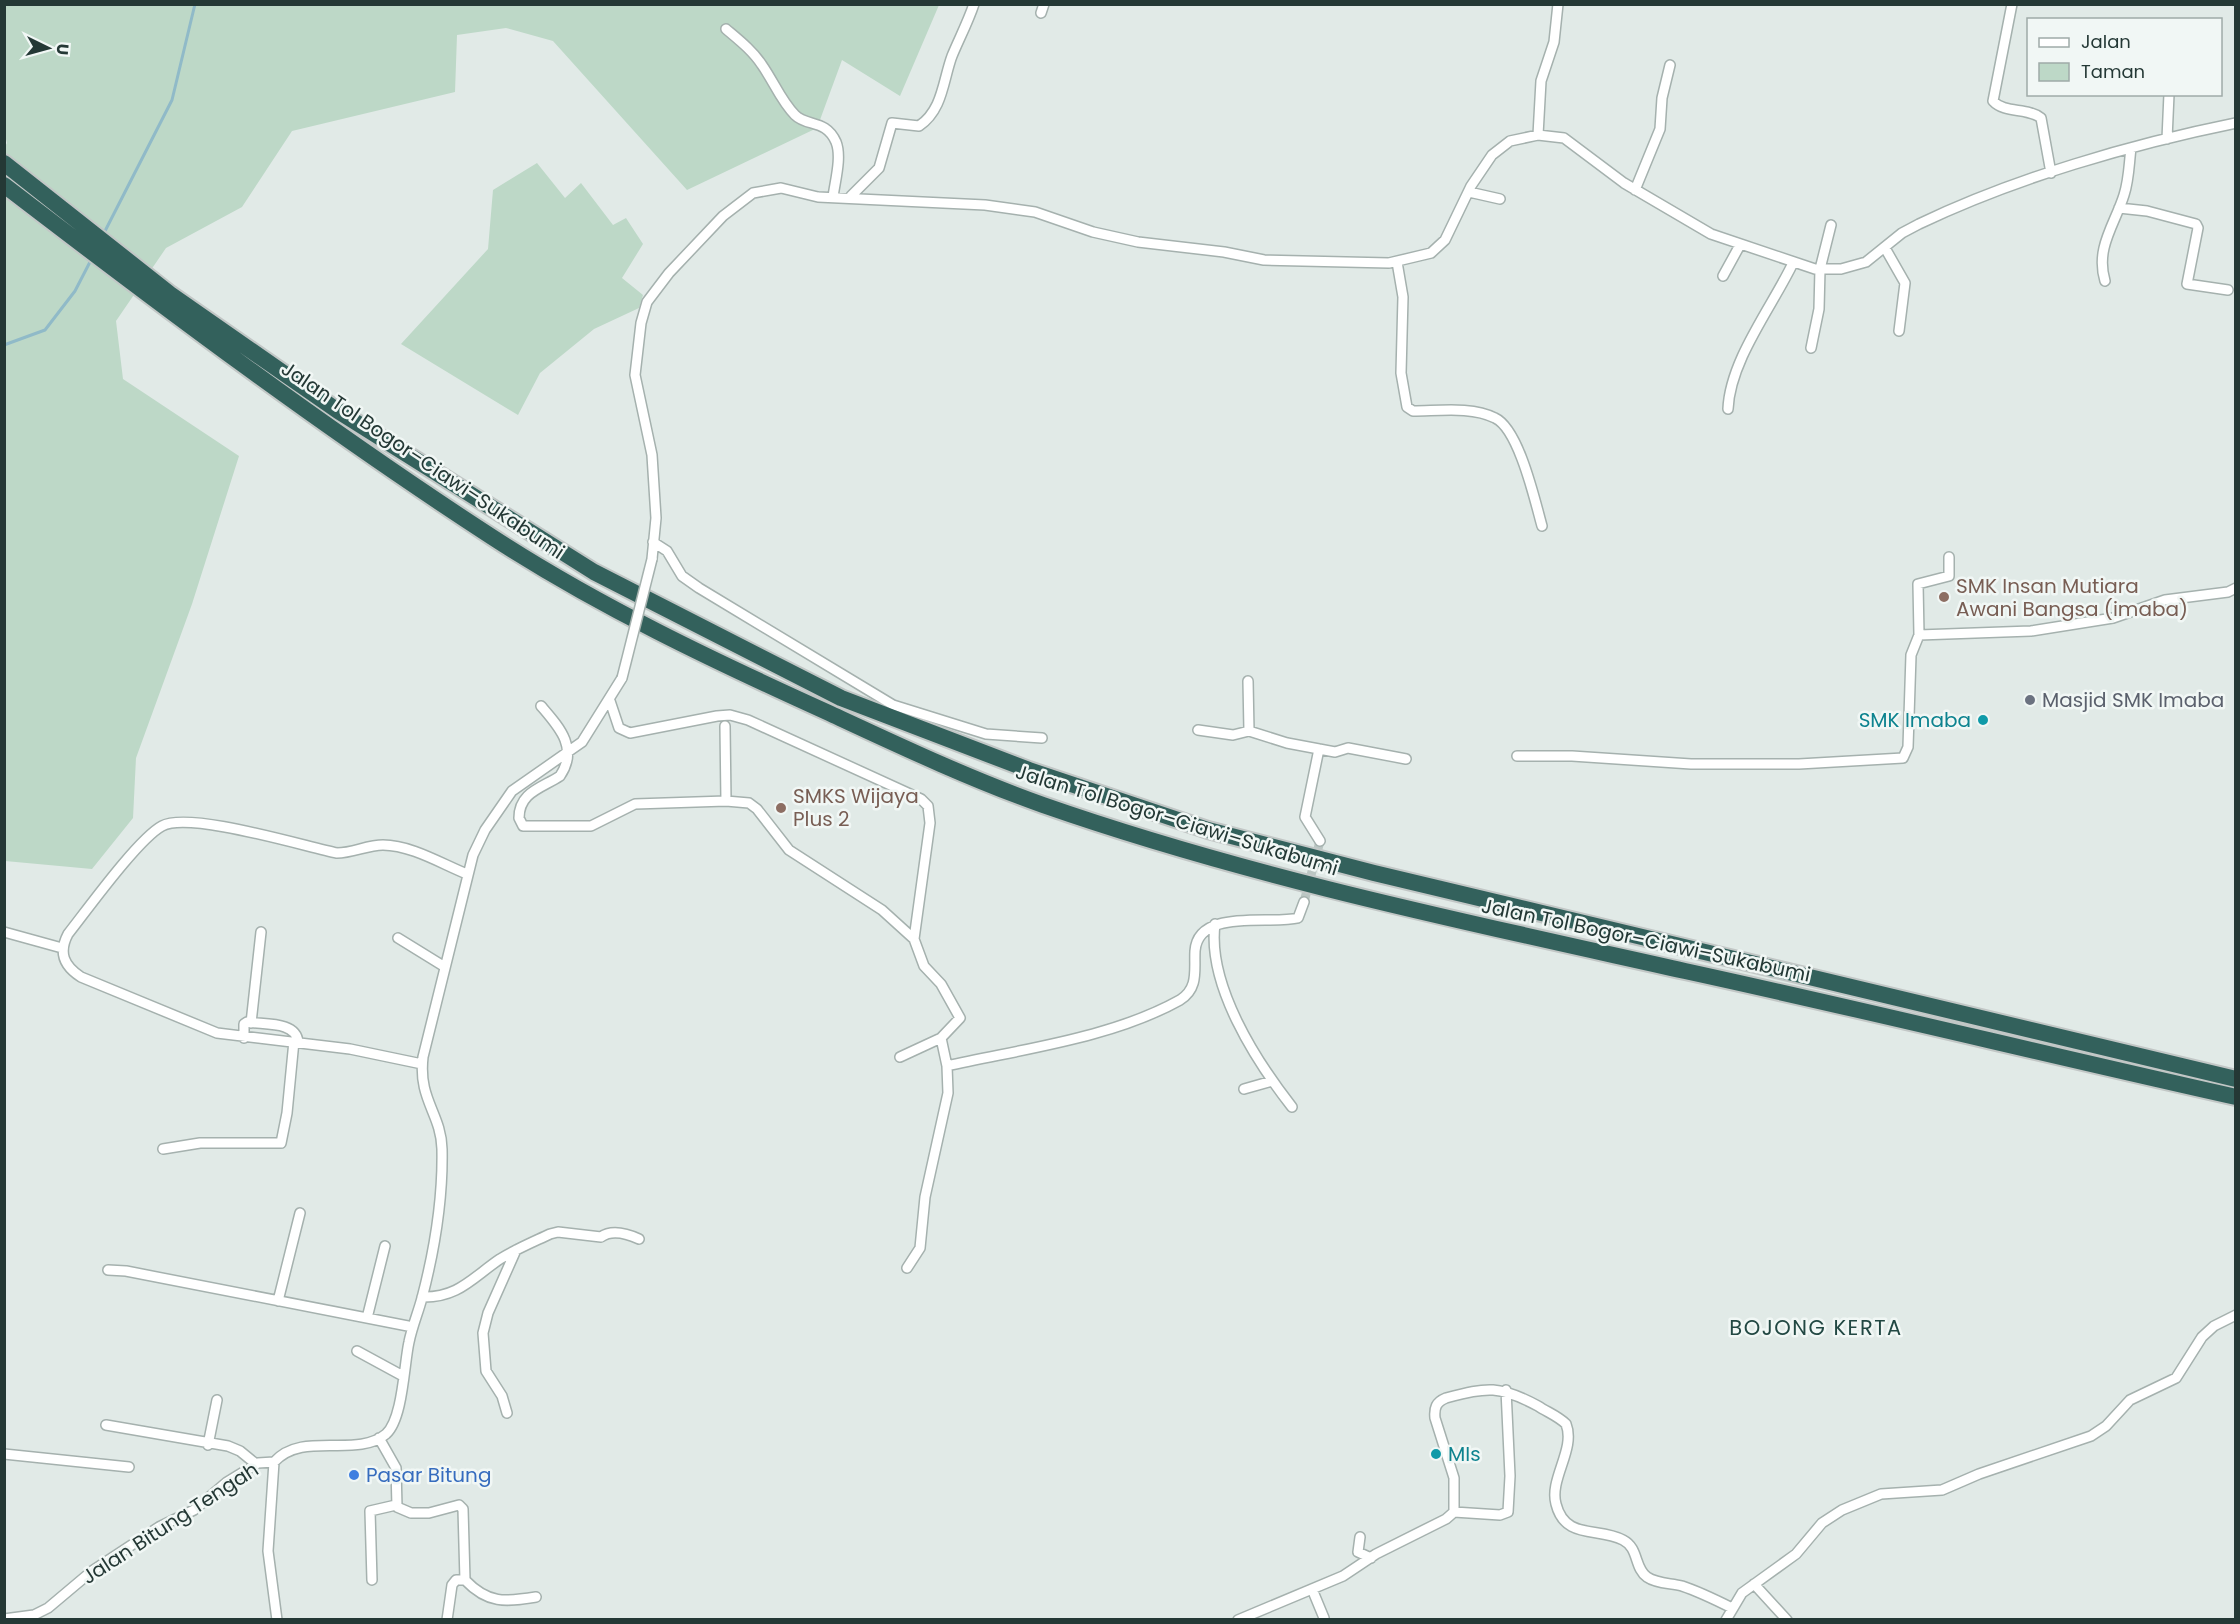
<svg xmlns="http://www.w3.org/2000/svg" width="2240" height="1624" font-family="Poppins,sans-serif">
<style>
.green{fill:#bdd8c7}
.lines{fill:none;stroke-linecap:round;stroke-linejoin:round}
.stream{stroke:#90bac8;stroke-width:3}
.street-tunnel{stroke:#bbc6c3;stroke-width:9;stroke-dasharray:9 4.5;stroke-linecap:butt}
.street-casing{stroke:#a5b1ae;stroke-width:12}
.highway-casing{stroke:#c2c7c6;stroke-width:20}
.street{stroke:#fff;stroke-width:9}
.highway{stroke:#33615c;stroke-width:16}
.street-bridge-casing{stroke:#a5b1ae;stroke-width:12;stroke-linecap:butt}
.street-bridge{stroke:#fff;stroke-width:9}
.education-dot{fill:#8d6e63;stroke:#f1f7f5;stroke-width:2}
.worship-dot{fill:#6b7280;stroke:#f1f7f5;stroke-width:2}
.culture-dot{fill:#0f9aa8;stroke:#f1f7f5;stroke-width:2}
.shop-dot{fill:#3f7fe0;stroke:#f1f7f5;stroke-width:2}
.labels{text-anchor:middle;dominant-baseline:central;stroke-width:5;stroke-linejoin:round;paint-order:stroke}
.street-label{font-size:20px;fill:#243835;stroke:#f1f7f5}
.education-label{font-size:20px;fill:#785e54;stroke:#f1f7f5;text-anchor:start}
.worship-label{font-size:20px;fill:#5b616d;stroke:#f1f7f5;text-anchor:start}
.culture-label{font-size:20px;fill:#0d838f;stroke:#f1f7f5;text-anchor:end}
.shop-label{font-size:20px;fill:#366cbe;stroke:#f1f7f5;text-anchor:start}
.neighbourhood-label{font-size:21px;letter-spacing:1.5px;fill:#224843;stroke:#f1f7f5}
</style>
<rect width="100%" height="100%" fill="#e1eae7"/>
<path class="green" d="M 5,5 L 939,5 L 900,96 L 842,60 L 817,128 L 687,190 L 553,41 L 506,28 L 457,35 L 455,92 L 292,131 L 242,207 L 166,248 L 116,321 L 123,379 L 239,456 L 192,604 L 136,758 L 133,818 L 92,869 L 5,861 L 4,148 L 7,143 L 4,131 Z
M 537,163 L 565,198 L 581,183 L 613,225 L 626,218 L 643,244 L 622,278 L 643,295 L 639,308 L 594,329 L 540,373 L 518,415 L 401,344 L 488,249 L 493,190 Z"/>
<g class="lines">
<path class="stream" d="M 103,235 L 172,100 L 195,4
M 4,345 L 45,330 L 75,291 L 91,260"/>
<path class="street-tunnel" d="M 1304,902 L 1320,841"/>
<defs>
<path id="street" d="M 2012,4 L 1993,101 C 2005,114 2027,107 2041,118 L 2051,173
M 1041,13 L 1044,4
M 726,29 C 739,40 753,51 762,65 C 774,82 781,101 795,115 C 807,127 826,119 836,142 C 842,157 835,181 833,197
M 1538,135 L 1541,81 L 1554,42 L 1558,4
M 2167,139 L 2169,94
M 1635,190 L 1660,129 L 1662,98 L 1670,65
M 1469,192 L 1500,199
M 851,196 L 879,168 L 892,123 L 919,126 C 943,110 943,80 952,56 C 959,39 968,22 974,4
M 2119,208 L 2147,211 L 2196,224 L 2198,228 L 2187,284 L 2228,290
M 1885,248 L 1905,283 L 1899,331
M 1397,262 L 1403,297 L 1401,373 L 1407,407 L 1413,411 C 1438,411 1472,406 1495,418 C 1519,429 1535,501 1542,526
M 1723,276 L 1740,245
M 2105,281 C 2095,248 2115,224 2124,195 C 2129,180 2129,164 2131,148
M 1811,348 L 1819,309 L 1820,269 L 1831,225
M 1728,409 C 1730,360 1772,307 1793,263
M 653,542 L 667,551 L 682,576 L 699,588 L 893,705 L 986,734 L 1042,738
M 652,559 L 656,518 L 652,455 L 635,375 L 641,323 L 647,302 L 669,273 L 723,216 L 753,193 L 781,188 L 818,197 L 985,205 L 1035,212 L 1093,232 L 1138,242 L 1224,252 L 1264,260 L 1389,263 L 1431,253 L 1445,240 L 1471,186 L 1492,155 L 1510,141 L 1538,135 L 1564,138 L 1624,183 L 1711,234 L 1815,269 L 1841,269 L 1866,262 L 1902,233 L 1919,224 C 2015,178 2132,144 2236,123
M 1919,635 L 1918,584 L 1949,576 L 1949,557
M 1248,681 L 1249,731
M 610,701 L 619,728 L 630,733 L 717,716 L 730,715 L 748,720 L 921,799 L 928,806 L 930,823 L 914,939 L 924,966 L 941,984 L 960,1018 L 941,1038 L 947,1066 L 948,1093 L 925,1197 L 920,1248 L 907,1268
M 541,706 C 559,727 579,748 560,776 C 542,788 519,792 519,818 L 523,826 L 591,826 L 635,804 L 726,801 L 749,803 L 757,809 L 789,850 L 882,910 L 914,939
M 725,726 L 726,801
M 1198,730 L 1233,735 L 1249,731 L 1287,743 L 1335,752 L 1348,748 L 1406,759
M 1319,749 L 1305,817 L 1320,841
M 1517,756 L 1572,756 L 1691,764 L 1799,764 L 1903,758 L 1908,747 L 1911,655 L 1919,635 L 2031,631 L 2113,618 L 2165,600 L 2228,592 L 2236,588
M 1215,924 C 1207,985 1256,1061 1292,1107
M 4,932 L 62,948
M 398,938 L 445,967
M 251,1023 L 261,932
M 244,1038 L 244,1024 L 247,1022 C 264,1025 296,1021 298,1042
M 900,1057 L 941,1038
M 422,1064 L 350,1049 L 217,1033 L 81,977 C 64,966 58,953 68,934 C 87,910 138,839 162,826 C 189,811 303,846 337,853 C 353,853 367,845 383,845 C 411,845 442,864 467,874
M 947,1066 C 1022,1049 1112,1038 1180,1000 C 1199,988 1194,970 1195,951 C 1198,908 1269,925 1298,918 L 1304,902
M 1244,1089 L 1272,1081
M 163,1149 L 200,1143 L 281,1143 L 287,1113 L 294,1041
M 108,1270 L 126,1271 L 413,1327
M 422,1297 C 458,1298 472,1278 500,1259 C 516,1249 533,1242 550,1234 L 558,1232 L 601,1237 C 612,1229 628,1234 639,1239
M 278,1301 L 300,1213
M 367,1318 L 385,1246
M 357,1351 L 403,1376
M 507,1413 L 502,1396 L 486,1371 L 483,1333 L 488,1313 L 516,1250
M 106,1425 L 228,1446 L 240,1451 L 256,1464
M 379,1438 L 396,1468 L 397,1507 L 411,1513 L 429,1513 L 459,1505 L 463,1509 L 465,1580 L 456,1580 L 452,1585 L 447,1620
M 208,1445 L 217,1400
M 4,1454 L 129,1467
M 1454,1512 L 1500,1515 L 1508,1512 L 1510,1476 L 1506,1390
M 1360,1537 L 1358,1552 L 1371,1558
M 372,1580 L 370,1511 L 396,1505
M 465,1580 C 488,1604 505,1602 536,1597
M 1754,1584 L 1787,1620
M 1312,1589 L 1324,1618
M 4,1619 L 34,1615 L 48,1608 L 92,1571 L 159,1527 L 194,1510 L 227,1482 L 258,1463 L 274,1462
M 277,1620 L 268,1551 L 274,1462 C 303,1430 356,1459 386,1434 C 403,1419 404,1364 409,1342 C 412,1327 418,1313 422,1298 C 434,1252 443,1198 442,1149 C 441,1113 418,1100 423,1057 L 473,855 L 485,830 L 512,791 L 582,742 L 622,678
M 1238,1620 L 1343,1576 L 1376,1554 L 1446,1519 L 1454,1512 L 1454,1478 L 1435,1418 C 1434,1408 1436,1402 1446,1398 C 1488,1387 1499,1385 1538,1406 C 1547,1412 1558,1416 1566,1424 C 1576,1449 1549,1479 1556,1504 C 1565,1540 1598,1527 1623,1540 C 1639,1548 1634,1568 1647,1577 C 1657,1584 1671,1583 1682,1586 C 1700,1592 1716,1600 1732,1608
M 1726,1620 L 1742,1593 L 1796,1554 L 1822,1523 L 1842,1510 L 1881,1494 L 1942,1490 L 1979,1474 L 2091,1436 L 2106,1426 L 2130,1400 L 2176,1378 L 2202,1337 L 2214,1326 L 2236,1315"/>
<path id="highway" d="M 4,163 L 170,294 L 338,411 L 594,572 L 841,698 L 1029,770 L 1208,830 L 1374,873 L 2236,1079
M 4,185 C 163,307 324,428 492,537 C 598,606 714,661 829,713 C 900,746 970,779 1043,805 C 1252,878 1470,923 1685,971 C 1869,1011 2052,1056 2236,1097"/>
</defs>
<use href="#street" class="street-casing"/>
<use href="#highway" class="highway-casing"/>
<use href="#street" class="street"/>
<use href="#highway" class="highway"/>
<defs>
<path id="street-bridge" d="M 622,678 L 652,559"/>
</defs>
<use href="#street-bridge" class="street-bridge-casing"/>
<use href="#street-bridge" class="street-bridge"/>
</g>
<g class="education-dot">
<circle cx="1944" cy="597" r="6"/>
<circle cx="781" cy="808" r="6"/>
</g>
<circle class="worship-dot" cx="2030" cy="700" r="6"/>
<g class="culture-dot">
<circle cx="1983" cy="720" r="6"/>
<circle cx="1436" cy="1454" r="6"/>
</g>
<circle class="shop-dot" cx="354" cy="1475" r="6"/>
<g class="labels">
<g class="street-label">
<text transform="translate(423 460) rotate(34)">Jalan Tol Bogor–Ciawi–Sukabumi</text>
<text transform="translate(1177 820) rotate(17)">Jalan Tol Bogor–Ciawi–Sukabumi</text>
<text transform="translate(1646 940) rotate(12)">Jalan Tol Bogor–Ciawi–Sukabumi</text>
<text transform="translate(170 1523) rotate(-33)">Jalan Bitung Tengah</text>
</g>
<g class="education-label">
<text x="1956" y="586">SMK Insan Mutiara<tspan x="1956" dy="23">Awani Bangsa (imaba)</tspan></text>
<text x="793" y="796">SMKS Wijaya<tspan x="793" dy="23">Plus 2</tspan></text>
</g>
<g class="worship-label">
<text x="2042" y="700">Masjid SMK Imaba</text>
</g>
<g class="culture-label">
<text x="1971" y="720">SMK Imaba</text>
<text x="1448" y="1454" text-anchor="start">MIs</text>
</g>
<g class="shop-label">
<text x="366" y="1475">Pasar Bitung</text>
</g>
<g class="neighbourhood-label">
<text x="1816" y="1327">BOJONG KERTA</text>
</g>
</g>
<rect width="2240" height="1624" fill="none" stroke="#243835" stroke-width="12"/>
<rect x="2027" y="18" width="195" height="78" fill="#f1f7f5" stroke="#9faba8" stroke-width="1.5"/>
<rect x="2039" y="38" width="30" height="9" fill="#ffffff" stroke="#9faba8" stroke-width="1.5"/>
<text x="2081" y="48" font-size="18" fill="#243835">Jalan</text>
<rect x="2039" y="63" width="30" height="18" fill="#bdd8c7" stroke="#9faba8" stroke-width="1.5"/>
<text x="2081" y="78" font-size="18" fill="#243835">Taman</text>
<g transform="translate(48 48) rotate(95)" stroke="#f1f7f5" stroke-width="4.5" paint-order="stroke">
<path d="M0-4.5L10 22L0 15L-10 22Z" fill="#243835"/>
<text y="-9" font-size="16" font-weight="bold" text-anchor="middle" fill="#243835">U</text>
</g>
</svg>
